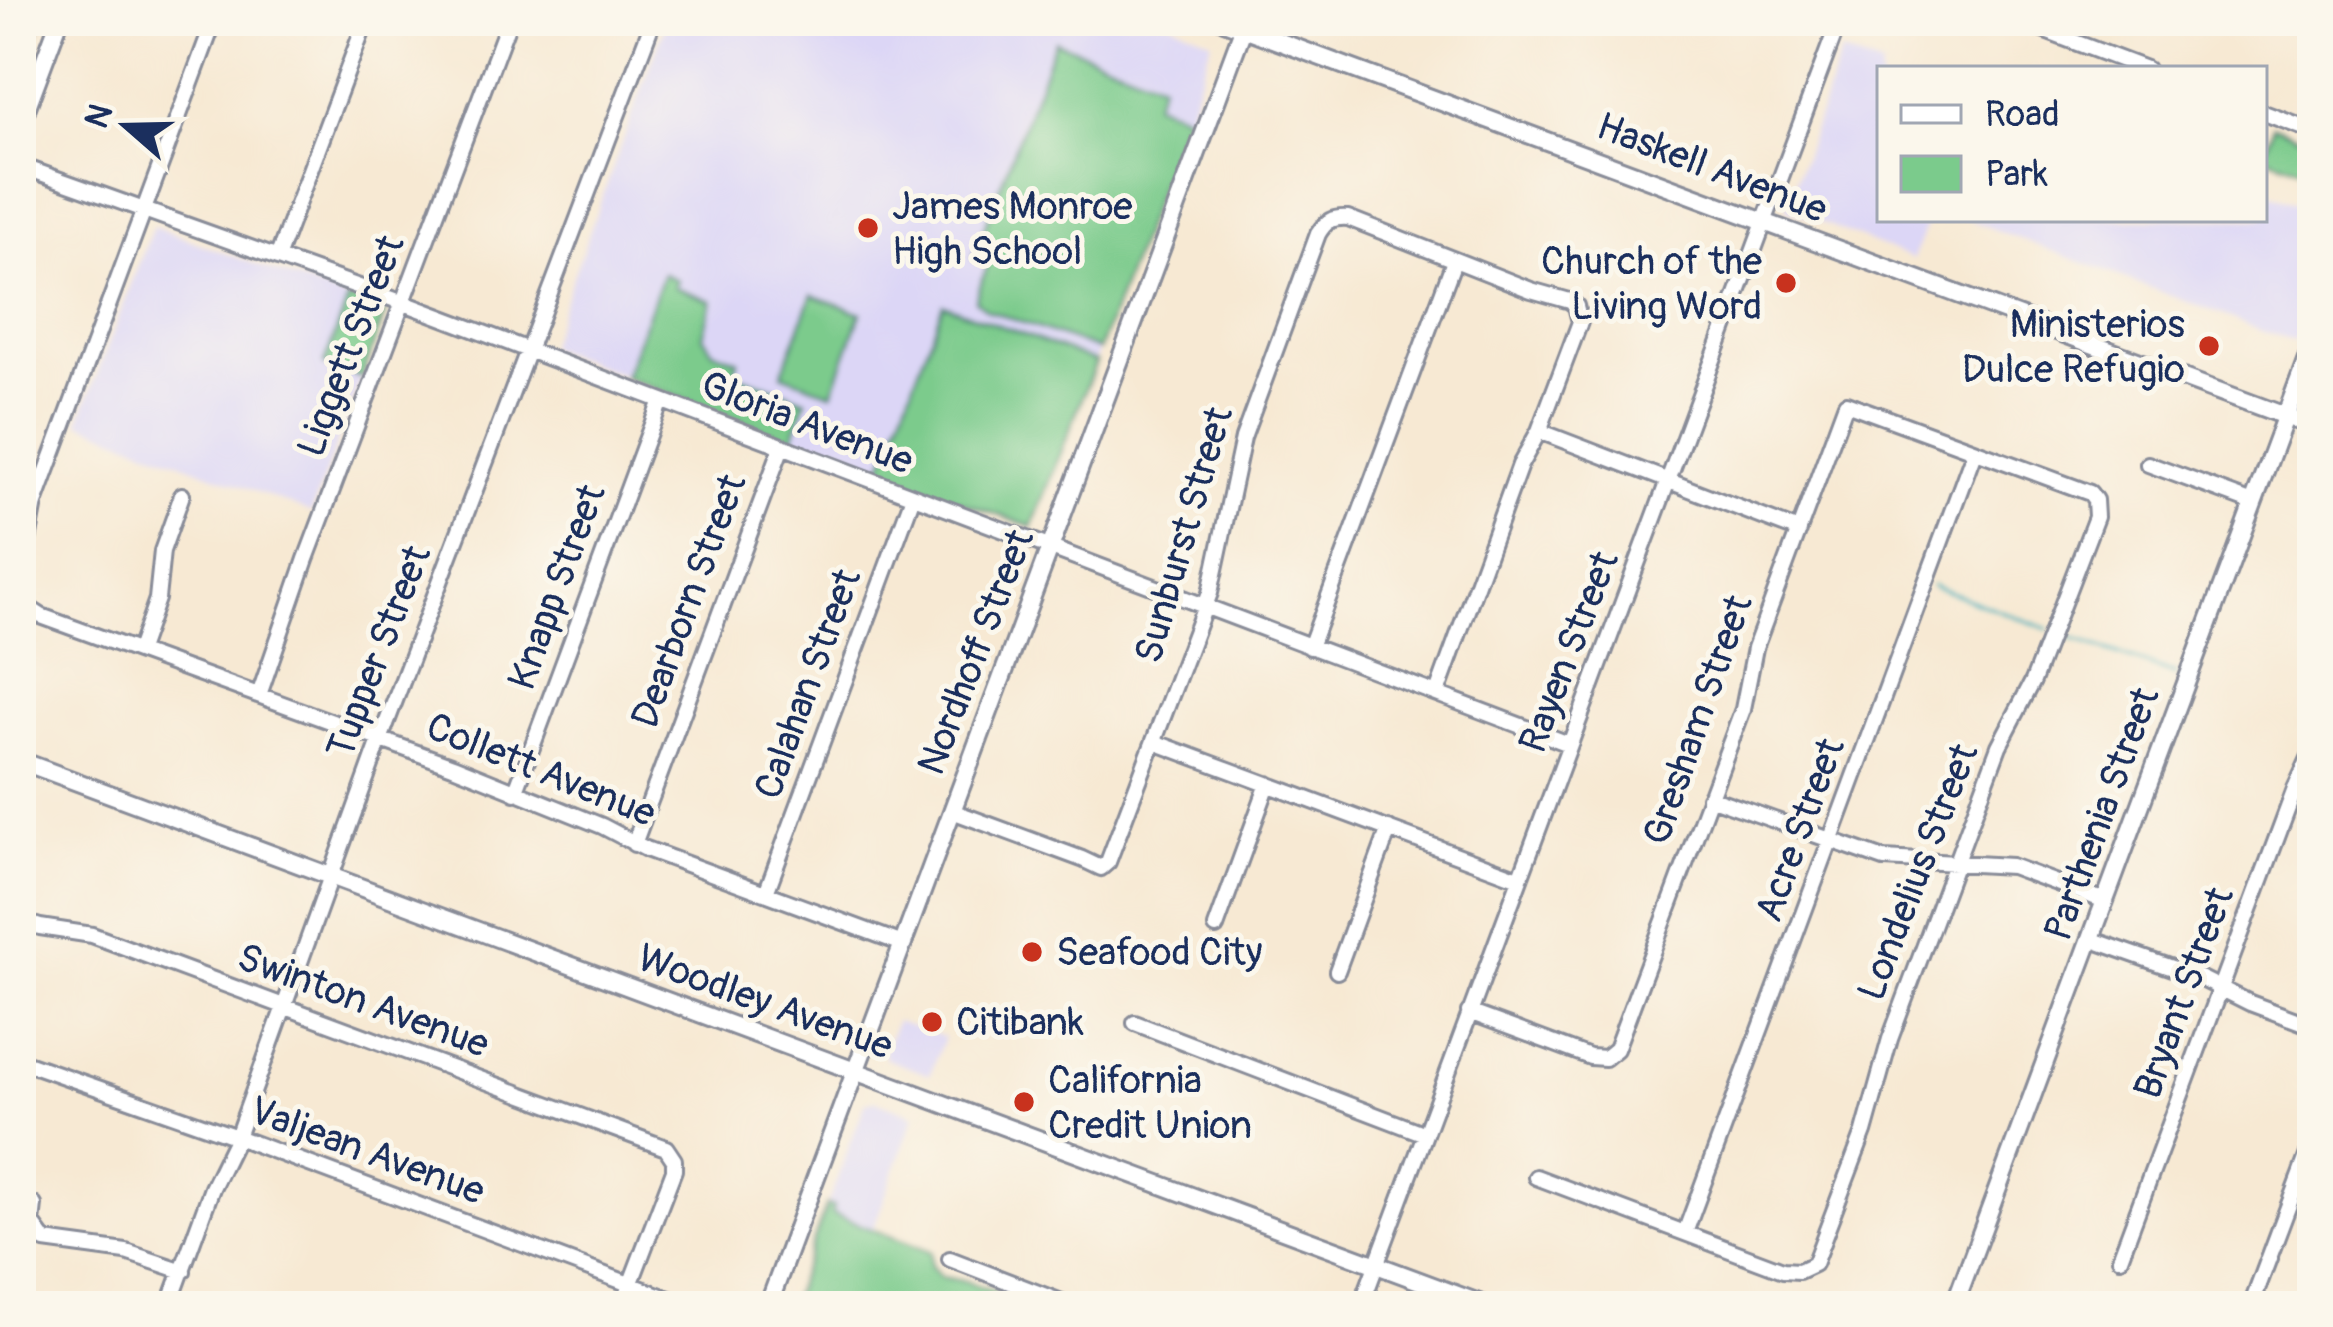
<svg xmlns="http://www.w3.org/2000/svg" width="2333" height="1327" font-family="Pangolin,sans-serif">
<style>
.built{fill:#dcd6f6}
.green{fill:#7bcb8c;stroke:#4b7d75;stroke-width:3}
.lines{fill:none;stroke-linecap:round;stroke-linejoin:round}
.stream{stroke:#41b0bd;stroke-width:3}
.minor-casing{stroke:#898c98;stroke-width:20}
.major-casing{stroke:#898c98;stroke-width:22}
.minor{stroke:#fff;stroke-width:14}
.major{stroke:#fff;stroke-width:16}
.poi-dot{fill:#c8321e;stroke:#fbf7ec;stroke-width:4.5}
.labels{text-anchor:middle;dominant-baseline:central;stroke-width:10;stroke-linejoin:round;paint-order:stroke}
.street-label{font-size:39px;fill:#1b2f5e;stroke:#fbf7ec}
.poi-label{font-size:39px;fill:#1b2f5e;stroke:#fbf7ec;text-anchor:start}
</style>
<rect width="100%" height="100%" fill="#fbf7ec"/>
<filter id="ink" filterUnits="userSpaceOnUse"><feTurbulence type="fractalNoise" baseFrequency=".00833" numOctaves="2"/><feDisplacementMap in="SourceGraphic" scale="24" xChannelSelector="R" yChannelSelector="G"/><feConvolveMatrix kernelMatrix="1 2 1 2 8 2 1 2 1" color-interpolation-filters="sRGB"/></filter>
<filter id="wash" filterUnits="userSpaceOnUse"><feTurbulence type="fractalNoise" baseFrequency=".004" numOctaves="4" result="noise"/><feDisplacementMap in="SourceGraphic" scale="48" xChannelSelector="R" yChannelSelector="G"/><feGaussianBlur stdDeviation="2.7" result="paint"/><feColorMatrix in="noise" values="0 0 0 0 0 0 0 0 0 0 0 0 0 0 0 0 0 1.4 0 .05"/><feComposite in="paint" operator="in"/></filter>
<g filter="url(#wash)">
<rect width="100%" height="100%" fill="#f7e9d3"/>
<path class="built" d="M 667,21 L 1168,21 L 1212,40 L 1188,114 L 1032,527 L 547,347 Z
M 1841,53 L 1884,69 L 1880,69 L 1880,219 L 1928,219 L 1913,259 L 1786,208 Z
M 2264,192 L 2312,210 L 2312,294 L 2294,342 L 1967,219 L 2264,219 Z
M 153,226 L 385,313 L 311,513 L 79,422 Z
M 896,1021 L 944,1037 L 930,1075 L 886,1059 L 883,1054 Z
M 875,1100 L 915,1115 L 872,1232 L 824,1214 L 862,1112 L 866,1102 Z"/>
<path class="green" d="M 21,21 L 41,21 L 21,76 Z
M 1055,41 L 1161,83 L 1154,103 L 1186,115 L 1099,350 L 987,310 L 975,300 L 988,265 L 973,258 Z
M 2273,126 L 2312,141 L 2312,173 L 2264,155 Z
M 663,274 L 677,280 L 675,287 L 712,301 L 703,336 L 712,350 L 738,360 L 734,373 L 806,400 L 792,440 L 624,377 Z
M 812,295 L 861,313 L 832,393 L 782,374 Z
M 349,298 L 385,313 L 362,378 L 324,364 Z
M 943,304 L 1096,362 L 1032,527 L 880,473 Z
M 827,1205 L 833,1207 L 832,1214 L 931,1252 L 931,1266 L 941,1277 L 966,1281 L 1034,1306 L 789,1306 Z"/>
<g class="lines">
<path class="stream" d="M 1932,585 L 2048,629
M 2057,633 L 2175,674"/>
</g>
</g>
<g filter="url(#ink)">
<g class="lines">
<defs>
<path id="minor" d="M 2019,21 L 2146,69
M 2264,113 L 2312,131
M 21,166 L 404,303 L 1569,744
M 277,258 L 366,21
M 1539,431 L 1799,531
M 2148,464 L 2253,503
M 21,578 L 35,503 L 214,21
M 21,595 L 27,607 L 41,616 L 453,766 L 602,826 L 646,849 L 903,944
M 1310,647 L 1454,261
M 139,650 L 157,599 L 162,551 L 182,495
M 259,695 L 306,559 L 509,21
M 1154,742 L 1519,878
M 515,793 L 660,403
M 1709,797 L 1884,859 L 2011,866 L 2105,901
M 952,811 L 1082,859 L 1101,868 L 1108,862 L 1210,593 L 1243,438 L 1318,234 C 1326,221 1332,217 1348,218 L 1531,290 L 1570,301 L 1576,306 L 1580,322 L 1539,431 L 1520,465 L 1437,693
M 634,844 L 781,449
M 766,893 L 912,499
M 21,921 L 40,927 L 92,935 L 666,1148 L 674,1160 L 674,1170 L 622,1306
M 1216,927 L 1268,784
M 2090,939 L 2200,978 L 2250,1003 L 2312,1026
M 1337,971 L 1389,829
M 1469,1012 L 1590,1057 L 1605,1058 L 1616,1049 L 1743,709 L 1755,648 L 1846,403 L 2090,493 L 2095,500 L 2096,517 L 2033,681 L 1999,746 L 1890,1039 L 1864,1132 L 1814,1264 L 1799,1271 L 1783,1270 L 1536,1177
M 1135,1023 L 1425,1134
M 21,1061 L 237,1137 L 688,1306
M 34,1205 L 32,1223 L 45,1241 L 126,1252 L 183,1271
M 1686,1230 L 1974,452
M 2120,1258 L 2295,789 L 2312,752
M 950,1259 L 1072,1306
M 169,1306 L 212,1188 L 237,1137 L 380,740 L 653,21
M 1361,1306 L 1839,21
M 2251,1306 L 2312,1143"/>
<path id="major" d="M 1224,21 L 2312,426
M 21,123 L 59,21
M 21,761 L 1487,1306
M 768,1306 L 1246,21
M 1954,1306 L 2312,345"/>
</defs>
<use href="#minor" class="minor-casing"/>
<use href="#major" class="major-casing"/>
<use href="#minor" class="minor"/>
<use href="#major" class="major"/>
</g>
</g>
<g class="poi-dot">
<circle cx="868" cy="228" r="12"/>
<circle cx="1786" cy="283" r="12"/>
<circle cx="2209" cy="346" r="12"/>
<circle cx="1032" cy="952" r="12"/>
<circle cx="932" cy="1022" r="12"/>
<circle cx="1024" cy="1102" r="12"/>
</g>
<g class="labels">
<g class="street-label">
<text transform="translate(1712 168) rotate(21)">Haskell Avenue</text>
<text transform="translate(351 346) rotate(-69)">Liggett Street</text>
<text transform="translate(807 423) rotate(21)">Gloria Avenue</text>
<text transform="translate(1184 535) rotate(-74)">Sunburst Street</text>
<text transform="translate(557 587) rotate(-70)">Knapp Street</text>
<text transform="translate(689 601) rotate(-70)">Dearborn Street</text>
<text transform="translate(379 652) rotate(-69)">Tupper Street</text>
<text transform="translate(976 652) rotate(-69)">Nordhoff Street</text>
<text transform="translate(1569 652) rotate(-69)">Rayen Street</text>
<text transform="translate(808 684) rotate(-70)">Calahan Street</text>
<text transform="translate(1698 720) rotate(-71)">Gresham Street</text>
<text transform="translate(541 770) rotate(22)">Collett Avenue</text>
<text transform="translate(2102 814) rotate(-70)">Parthenia Street</text>
<text transform="translate(1800 830) rotate(-70)">Acre Street</text>
<text transform="translate(1918 872) rotate(-69)">Londelius Street</text>
<text transform="translate(2184 993) rotate(-70)">Bryant Street</text>
<text transform="translate(363 1001) rotate(20)">Swinton Avenue</text>
<text transform="translate(765 1002) rotate(20)">Woodley Avenue</text>
<text transform="translate(367 1151) rotate(20)">Valjean Avenue</text>
</g>
<g class="poi-label">
<text x="892" y="206">James Monroe<tspan x="892" dy="45">High School</tspan></text>
<text x="1762" y="261" text-anchor="end">Church of the<tspan x="1762" dy="45">Living Word</tspan></text>
<text x="2185" y="324" text-anchor="end">Ministerios<tspan x="2185" dy="45">Dulce Refugio</tspan></text>
<text x="1056" y="952">Seafood City</text>
<text x="956" y="1022">Citibank</text>
<text x="1048" y="1080">California<tspan x="1048" dy="45">Credit Union</tspan></text>
</g>
</g>
<rect width="2333" height="1327" fill="none" stroke="#fbf7ec" stroke-width="72"/>
<rect x="1877" y="66" width="390" height="156" fill="#fbf7ec" stroke="#a1a7b3" stroke-width="3"/>
<rect x="1901" y="105" width="60" height="18" fill="#ffffff" stroke="#a1a7b3" stroke-width="3"/>
<text x="1985" y="126" font-size="36" fill="#1b2f5e">Road</text>
<rect x="1901" y="156" width="60" height="36" fill="#7bcb8c" stroke="#a1a7b3" stroke-width="3"/>
<text x="1985" y="186" font-size="36" fill="#1b2f5e">Park</text>
<g transform="translate(126 126) rotate(290)" stroke="#fbf7ec" stroke-width="9" paint-order="stroke">
<path d="M0-9L21 45L0 30L-21 45Z" fill="#1b2f5e"/>
<text y="-18" font-size="33" font-weight="bold" text-anchor="middle" fill="#1b2f5e">N</text>
</g>
</svg>
